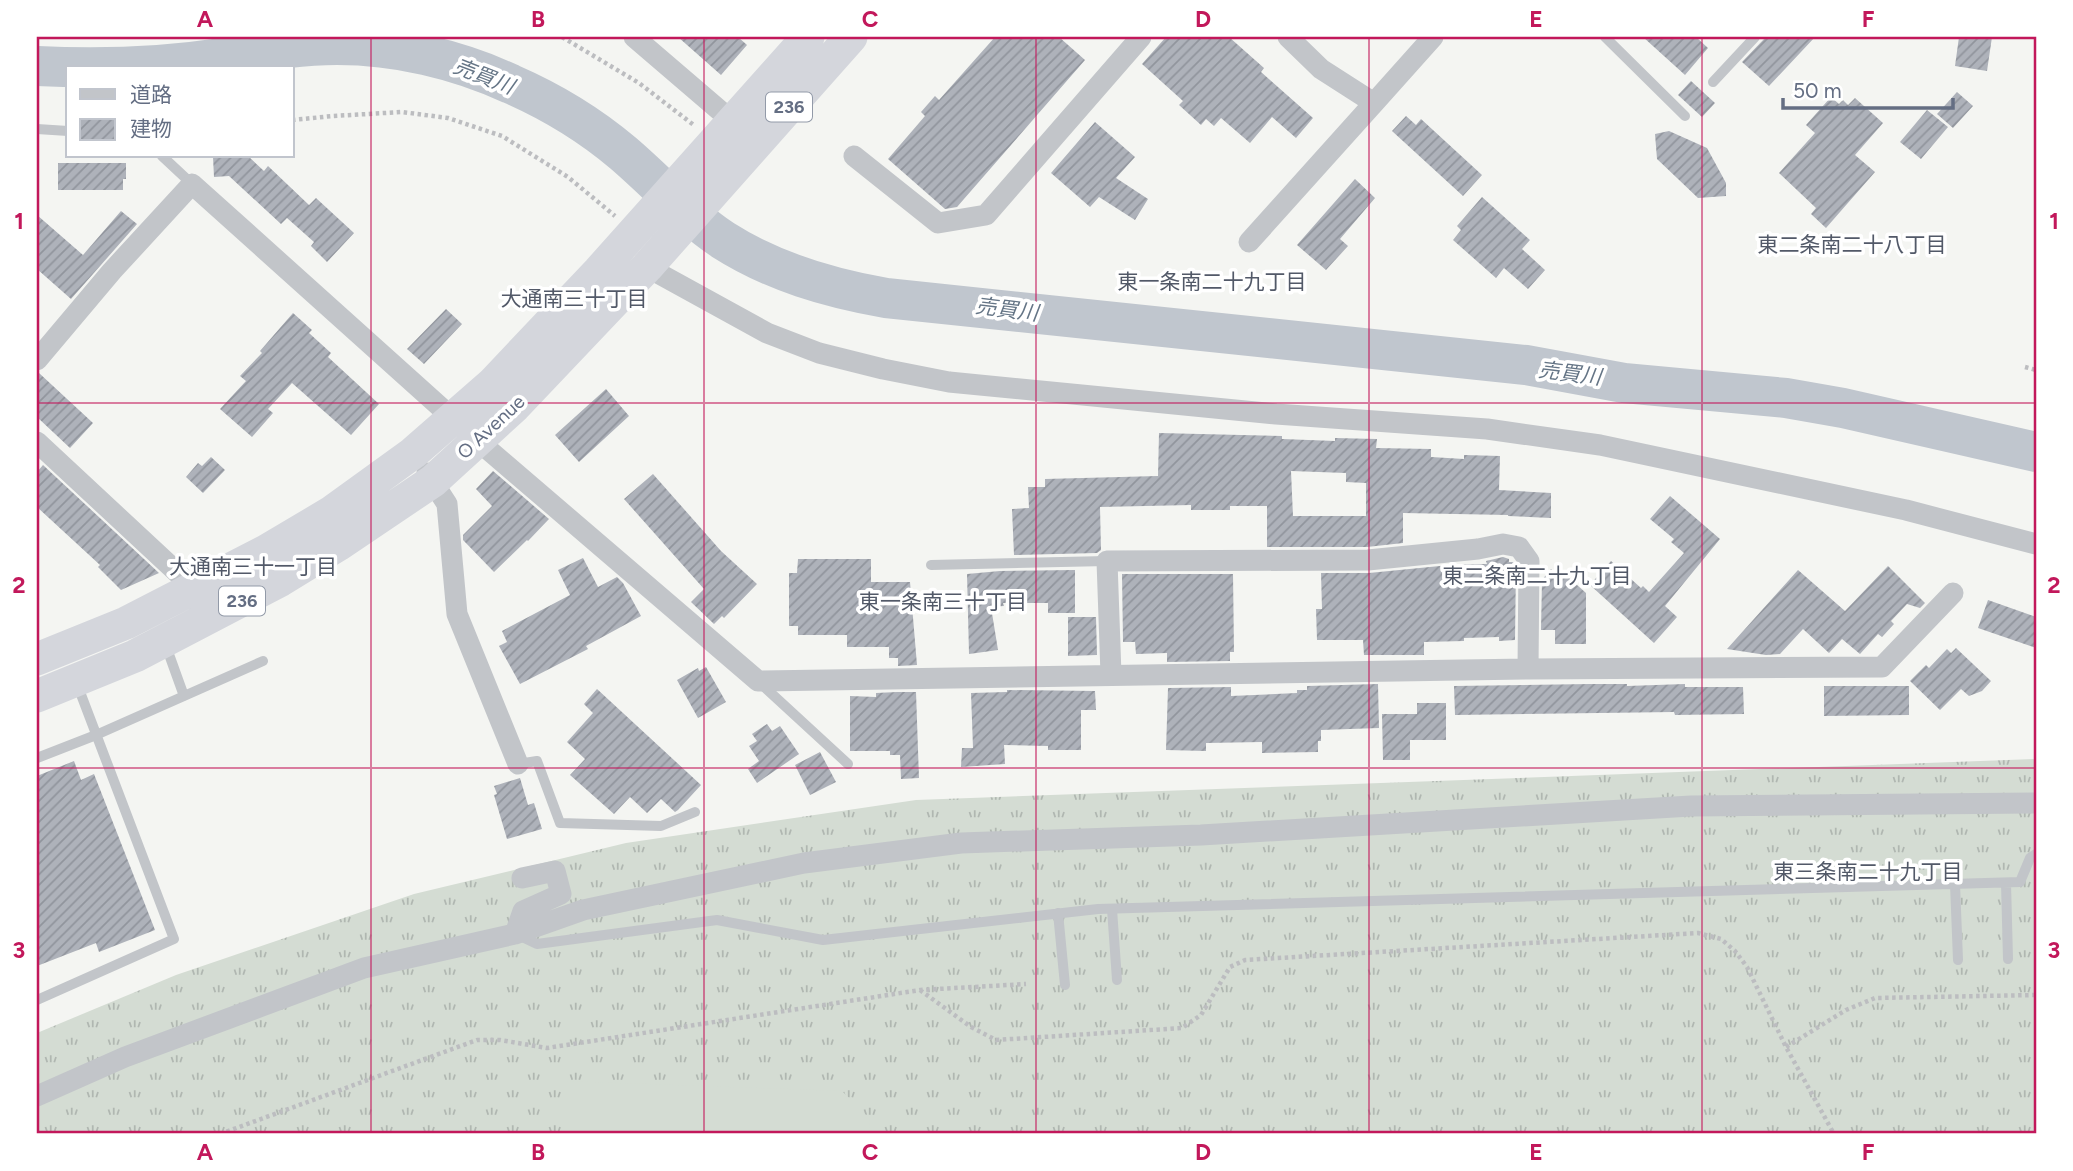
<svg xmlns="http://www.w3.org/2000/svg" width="2073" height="1171" font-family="Figtree,'Noto Sans JP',sans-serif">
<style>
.grass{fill:url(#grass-tufts)}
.garden{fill:#d4dcd3}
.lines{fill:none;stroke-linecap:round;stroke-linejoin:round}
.river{stroke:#c0c6ce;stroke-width:40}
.building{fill:url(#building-hatch);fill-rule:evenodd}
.path{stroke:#bcbdc0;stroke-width:4.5;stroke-dasharray:3.5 3.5;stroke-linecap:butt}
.service{stroke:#c2c5c9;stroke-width:10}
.minor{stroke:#c2c5c9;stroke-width:21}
.trunk{stroke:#d4d6dc;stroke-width:33}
.grid{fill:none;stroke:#c2185b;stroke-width:2;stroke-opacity:0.55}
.labels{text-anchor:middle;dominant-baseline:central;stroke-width:7;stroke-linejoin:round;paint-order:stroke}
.shield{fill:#fff;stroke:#929aa8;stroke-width:2}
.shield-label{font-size:18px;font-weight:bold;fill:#646e83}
.street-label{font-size:19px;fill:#646e83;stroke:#fff}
.water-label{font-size:21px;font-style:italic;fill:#657586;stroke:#fff}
.neighbourhood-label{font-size:21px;fill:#525968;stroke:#fff}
.neatline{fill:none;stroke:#c2185b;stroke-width:2.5}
.grid-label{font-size:23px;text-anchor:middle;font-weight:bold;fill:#c2185b}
</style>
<defs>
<pattern id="grass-tufts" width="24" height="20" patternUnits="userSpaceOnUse" patternTransform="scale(1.75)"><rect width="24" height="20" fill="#d4dcd3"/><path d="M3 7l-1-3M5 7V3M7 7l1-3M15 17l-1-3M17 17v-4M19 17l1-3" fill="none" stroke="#b0b7b1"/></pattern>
<pattern id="building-hatch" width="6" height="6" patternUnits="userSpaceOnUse" patternTransform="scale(1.75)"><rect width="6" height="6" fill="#aeb2ba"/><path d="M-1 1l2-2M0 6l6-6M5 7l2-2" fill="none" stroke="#91959d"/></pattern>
</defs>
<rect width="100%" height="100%" fill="#f4f5f2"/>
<path class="grass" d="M 2036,759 L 2036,1134 L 37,1134 L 37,1033 L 176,975 L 414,894 L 626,843 L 916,800 Z"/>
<path class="garden" d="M 565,1081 L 842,1091 L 870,1119 L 869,1134 L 565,1134 Z"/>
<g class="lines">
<path class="river" d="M 37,66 C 97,69 161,67 221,58 C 260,52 298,45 337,45 C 396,45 457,59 511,84 C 550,101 591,126 623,153 C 657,182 687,216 723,240 C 773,272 829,288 886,298 L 1526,365 L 1624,383 L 1786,398 L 1843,408 L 2036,452"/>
</g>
<path class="building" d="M 678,37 L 738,37 L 747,45 L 721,75 Z
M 995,37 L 1059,37 L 1085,60 L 957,207 L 945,209 L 888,159 L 925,116 L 921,112 L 935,96 L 939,100 Z
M 1166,37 L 1229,37 L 1264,68 L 1261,72 L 1313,118 L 1296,138 L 1272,117 L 1250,143 L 1221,118 L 1214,126 L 1206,119 L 1201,125 L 1179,105 L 1183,101 L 1142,64 Z
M 1643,37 L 1696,37 L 1708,48 L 1685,75 Z
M 1766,37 L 1815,37 L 1769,86 L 1742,62 Z
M 1959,37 L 1992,37 L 1987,71 L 1955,66 Z
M 1691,81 L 1715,103 L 1702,117 L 1678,95 Z
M 1957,92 L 1973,106 L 1953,128 L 1937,114 Z
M 1831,97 L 1839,104 L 1843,100 L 1848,105 L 1855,98 L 1883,123 L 1855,155 L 1875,172 L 1826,228 L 1811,214 L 1816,208 L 1779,173 L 1815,133 L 1806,125 Z
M 1927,110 L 1948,127 L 1921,159 L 1900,142 Z
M 1406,116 L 1416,125 L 1421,119 L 1482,175 L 1463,196 L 1392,131 Z
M 1095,122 L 1135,157 L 1116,178 L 1148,199 L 1135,220 L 1099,197 L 1090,207 L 1051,173 Z
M 1669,131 L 1707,148 L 1726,183 L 1726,196 L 1698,198 L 1657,159 L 1655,134 Z
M 248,156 L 264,171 L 268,166 L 309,205 L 316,198 L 354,233 L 327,262 L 311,246 L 314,242 L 287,218 L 281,224 L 229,176 L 214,177 L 213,157 Z
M 58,163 L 126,163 L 126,179 L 123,179 L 123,190 L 58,190 Z
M 1355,179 L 1375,198 L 1340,239 L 1348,246 L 1326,270 L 1297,245 Z
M 1482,197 L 1530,240 L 1522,249 L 1545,270 L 1528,289 L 1504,268 L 1496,278 L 1453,240 L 1461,230 L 1457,226 Z
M 121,211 L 137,224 L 71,299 L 37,269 L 37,215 L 83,255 Z
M 446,309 L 462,324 L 424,364 L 407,349 Z
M 293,313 L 312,330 L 309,333 L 331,353 L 328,357 L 379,404 L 351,435 L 292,383 L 268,409 L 273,413 L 252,437 L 220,409 L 246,381 L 240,376 L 262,353 L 260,351 Z
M 37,373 L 39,373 L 93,423 L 70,448 L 37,417 Z
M 606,389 L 629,416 L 579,462 L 555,435 Z
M 1159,433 L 1282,436 L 1282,439 L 1335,441 L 1335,438 L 1377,439 L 1376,448 L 1431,449 L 1431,457 L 1464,459 L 1464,455 L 1500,456 L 1499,490 L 1551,493 L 1551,518 L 1508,516 L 1508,515 L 1403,513 L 1403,543 L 1367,547 L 1267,547 L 1267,506 L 1230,506 L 1230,510 L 1191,510 L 1191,505 L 1100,507 L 1101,550 L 1097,553 L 1014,555 L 1012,509 L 1029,508 L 1028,487 L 1045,487 L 1045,479 L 1158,476 ZM 1291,471 L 1346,473 L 1346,482 L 1366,483 L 1366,516 L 1293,516 Z
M 211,457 L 225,470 L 203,493 L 186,477 L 198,463 L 202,466 Z
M 43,465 L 159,573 L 121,590 L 98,567 L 100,565 L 37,507 L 37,472 Z
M 493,471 L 549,519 L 528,541 L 527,540 L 494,572 L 463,540 L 463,535 L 492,506 L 476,489 Z
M 653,474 L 721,551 L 757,584 L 724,618 L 722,616 L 714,624 L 691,602 L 704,589 L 624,499 Z
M 1670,496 L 1720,539 L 1665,606 L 1677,617 L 1654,643 L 1590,585 L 1611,561 L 1641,588 L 1643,586 L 1649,592 L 1684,553 L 1671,542 L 1674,539 L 1650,519 Z
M 1503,557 L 1509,559 L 1509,562 L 1514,562 L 1516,565 L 1515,640 L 1499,641 L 1499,637 L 1464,638 L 1464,641 L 1424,642 L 1424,655 L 1364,655 L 1363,640 L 1317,640 L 1316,609 L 1322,609 L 1321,573 L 1369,573 L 1450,565 L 1487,564 L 1486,561 Z
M 583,558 L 598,587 L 617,577 L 623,583 L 641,616 L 586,646 L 588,649 L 520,684 L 499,646 L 507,642 L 502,631 L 570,595 L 558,570 Z
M 798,559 L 871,559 L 871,582 L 910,582 L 917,665 L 898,666 L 898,658 L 889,658 L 889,647 L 847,647 L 847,635 L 798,635 L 798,626 L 789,626 L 789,573 L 797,573 Z
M 1888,566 L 1925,603 L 1920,608 L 1907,604 L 1891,621 L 1894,624 L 1882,637 L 1878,634 L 1860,654 L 1842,639 L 1829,653 L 1803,629 L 1780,654 L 1766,655 L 1727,649 L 1798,570 L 1845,611 Z
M 1551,569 L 1555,573 L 1559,569 L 1586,593 L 1586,644 L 1555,644 L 1555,630 L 1541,630 L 1542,580 Z
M 1075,570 L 1075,613 L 1048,613 L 1048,603 L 1003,603 L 1004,606 L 991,607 L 998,650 L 969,654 L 967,574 L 1000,571 Z
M 1122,574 L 1233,574 L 1234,652 L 1230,652 L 1230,661 L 1167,662 L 1167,653 L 1136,654 L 1135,642 L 1123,642 Z
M 1988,600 L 2036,617 L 2036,648 L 1978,628 Z
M 1068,617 L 1096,617 L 1097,655 L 1068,656 Z
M 1956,648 L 1991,681 L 1982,691 L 1969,696 L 1961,689 L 1940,710 L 1910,681 L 1926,665 L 1929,668 L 1947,649 L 1951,653 Z
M 706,667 L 726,702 L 698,718 L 677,680 L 698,668 L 699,671 Z
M 1378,684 L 1379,728 L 1321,730 L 1321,741 L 1318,741 L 1318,752 L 1262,753 L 1262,742 L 1206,743 L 1206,751 L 1166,750 L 1168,688 L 1231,687 L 1231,696 L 1297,693 L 1297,690 L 1307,690 L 1307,686 Z
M 1590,684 L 1627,684 L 1627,686 L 1685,684 L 1685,687 L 1743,687 L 1744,714 L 1675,715 L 1674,712 L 1455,715 L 1454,686 Z
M 1824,686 L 1909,686 L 1909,715 L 1824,716 Z
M 597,689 L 701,785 L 678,810 L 675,812 L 661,799 L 647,813 L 630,797 L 614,814 L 570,775 L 585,759 L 567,742 L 593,713 L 584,704 Z
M 1007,690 L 1095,691 L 1096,710 L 1081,710 L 1081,750 L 1048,750 L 1048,746 L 1004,745 L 1005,764 L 961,767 L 962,748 L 973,748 L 971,693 L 1007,692 Z
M 897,692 L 916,692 L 919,778 L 901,779 L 900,755 L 890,755 L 890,751 L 850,751 L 850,696 L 876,697 L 876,693 Z
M 1417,703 L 1446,703 L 1446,740 L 1410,740 L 1410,760 L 1383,760 L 1382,714 L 1417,714 Z
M 767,724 L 772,731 L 780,726 L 799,754 L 757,783 L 748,769 L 759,761 L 749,746 L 757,741 L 752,734 Z
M 820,752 L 836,782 L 810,795 L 795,765 Z
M 74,761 L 81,780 L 94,774 L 155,930 L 99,952 L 96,943 L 37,966 L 37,776 Z
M 520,778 L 528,805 L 534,803 L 542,829 L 507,839 L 494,795 L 497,794 L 494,786 Z"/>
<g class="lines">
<path class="path" d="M 562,37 L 639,83 L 695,126
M 292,120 L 333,116 L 402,112 L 448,118 L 502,136 L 568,177 L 615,216
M 2025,367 L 2036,370
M 920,990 L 971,1027 L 996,1040 L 1182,1028 L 1201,1015 L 1230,967 L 1245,960 L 1698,933 L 1721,939 L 1735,951 L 1747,967 L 1786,1047 L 1834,1134
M 1786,1047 L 1846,1010 L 1875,998 L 2036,995
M 220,1134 L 477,1040 L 500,1040 L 547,1048 L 920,990 L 1026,984"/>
<path class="service" d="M 1605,37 L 1685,116
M 1713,82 L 1755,37
M 37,129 L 68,131
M 162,156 L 192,184
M 931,565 L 1107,561
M 166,646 L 184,696
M 760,683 L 848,764
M 37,758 L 96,735 L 263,661
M 518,764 L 537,761 L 560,823 L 661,826 L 695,812
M 2006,883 L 2008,959
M 1955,884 L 1958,960
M 1112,909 L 1117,980
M 1058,913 L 1065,985
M 518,935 L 537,944 L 717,920 L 823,940 L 1098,909 L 2020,882 L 2030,858 L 2036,854
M 37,1000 L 174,939 L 77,684"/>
<path class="minor" d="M 634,37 L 732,121
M 1288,37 L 1321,69 L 1374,103 L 1433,37
M 854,156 L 938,223 L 986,215 L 1141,37
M 1249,242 L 1374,103
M 647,267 L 767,333 L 819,353 L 883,369 L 949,382 L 1276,414 L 1487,429 L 1600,445 L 1906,510 L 2036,544
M 37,360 L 112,271 L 192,184 L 477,440 L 758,681 L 1528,669 L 1882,667 L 1953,593
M 37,442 L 180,575 L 196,600
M 427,473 L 447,504 L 457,614 L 518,764
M 1111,675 L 1107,561 L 1368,560 L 1478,549 L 1503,544 L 1519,547 L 1529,561 L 1528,669
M 515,934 L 523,911 L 561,894 L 555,871 L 522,878
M 37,1096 L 125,1057 L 364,968 L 515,934 L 583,910 L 804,863 L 961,843 L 1201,835 L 1691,806 L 2036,803"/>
<path class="trunk" d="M 37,659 L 126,623 L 266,551 L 330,513 L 413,453 L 492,384 L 599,271 L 808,37
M 37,696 L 135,656 L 281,580 L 338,545 L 433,481 L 515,406 L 647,267 L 851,37"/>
</g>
<path class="grid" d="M 371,37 L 371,1134M 704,37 L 704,1134M 1036,37 L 1036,1134M 1369,37 L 1369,1134M 1702,37 L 1702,1134M 37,403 L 2036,403M 37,768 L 2036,768"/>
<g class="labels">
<g class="shield">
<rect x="766" y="92.5" width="46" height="29" rx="5"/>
<rect x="219" y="586.5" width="46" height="29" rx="5"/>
</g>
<g class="shield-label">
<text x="789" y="107">236</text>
<text x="242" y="601">236</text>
</g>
<g class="street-label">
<text transform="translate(491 427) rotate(-43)">O Avenue</text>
</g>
<g class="water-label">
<text transform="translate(484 76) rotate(21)">売買川</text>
<text transform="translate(1007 309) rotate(7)">売買川</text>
<text transform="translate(1570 373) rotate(7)">売買川</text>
</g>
<g class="neighbourhood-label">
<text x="1852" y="244">東二条南二十八丁目</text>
<text x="1212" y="281">東一条南二十九丁目</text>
<text x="574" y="298">大通南三十丁目</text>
<text x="253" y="566">大通南三十一丁目</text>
<text x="1537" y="575">東二条南二十九丁目</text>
<text x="943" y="601">東一条南三十丁目</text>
<text x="1868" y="871">東三条南二十九丁目</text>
</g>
</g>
<rect width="2073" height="1171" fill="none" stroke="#ffffff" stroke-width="77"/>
<rect x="66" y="66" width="228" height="91" fill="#ffffff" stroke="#c1c5cd" stroke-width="2"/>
<rect x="80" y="89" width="35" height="10" fill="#c2c5c9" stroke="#c1c5cd" stroke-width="2"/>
<text x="130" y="102" font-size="21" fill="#646e83">道路</text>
<rect x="80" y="119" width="35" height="21" fill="url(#building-hatch)" stroke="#c1c5cd" stroke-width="2"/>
<text x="130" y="136" font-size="21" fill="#646e83">建物</text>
<path d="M1783 98v10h170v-10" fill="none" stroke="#646e83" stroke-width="3.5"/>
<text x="1793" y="98" font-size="21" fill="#646e83" stroke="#ffffff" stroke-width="5" paint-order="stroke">50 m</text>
<rect x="38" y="38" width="1997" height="1094" class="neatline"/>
<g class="grid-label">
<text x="205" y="27">A</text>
<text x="538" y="27">B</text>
<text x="870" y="27">C</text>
<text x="1203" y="27">D</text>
<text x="1536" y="27">E</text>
<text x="1868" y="27">F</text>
<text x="19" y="229">1</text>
<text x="2054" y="229">1</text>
<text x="19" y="593">2</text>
<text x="2054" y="593">2</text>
<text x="19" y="958">3</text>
<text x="2054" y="958">3</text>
<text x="205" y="1160">A</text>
<text x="538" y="1160">B</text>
<text x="870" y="1160">C</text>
<text x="1203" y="1160">D</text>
<text x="1536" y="1160">E</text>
<text x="1868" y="1160">F</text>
</g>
</svg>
